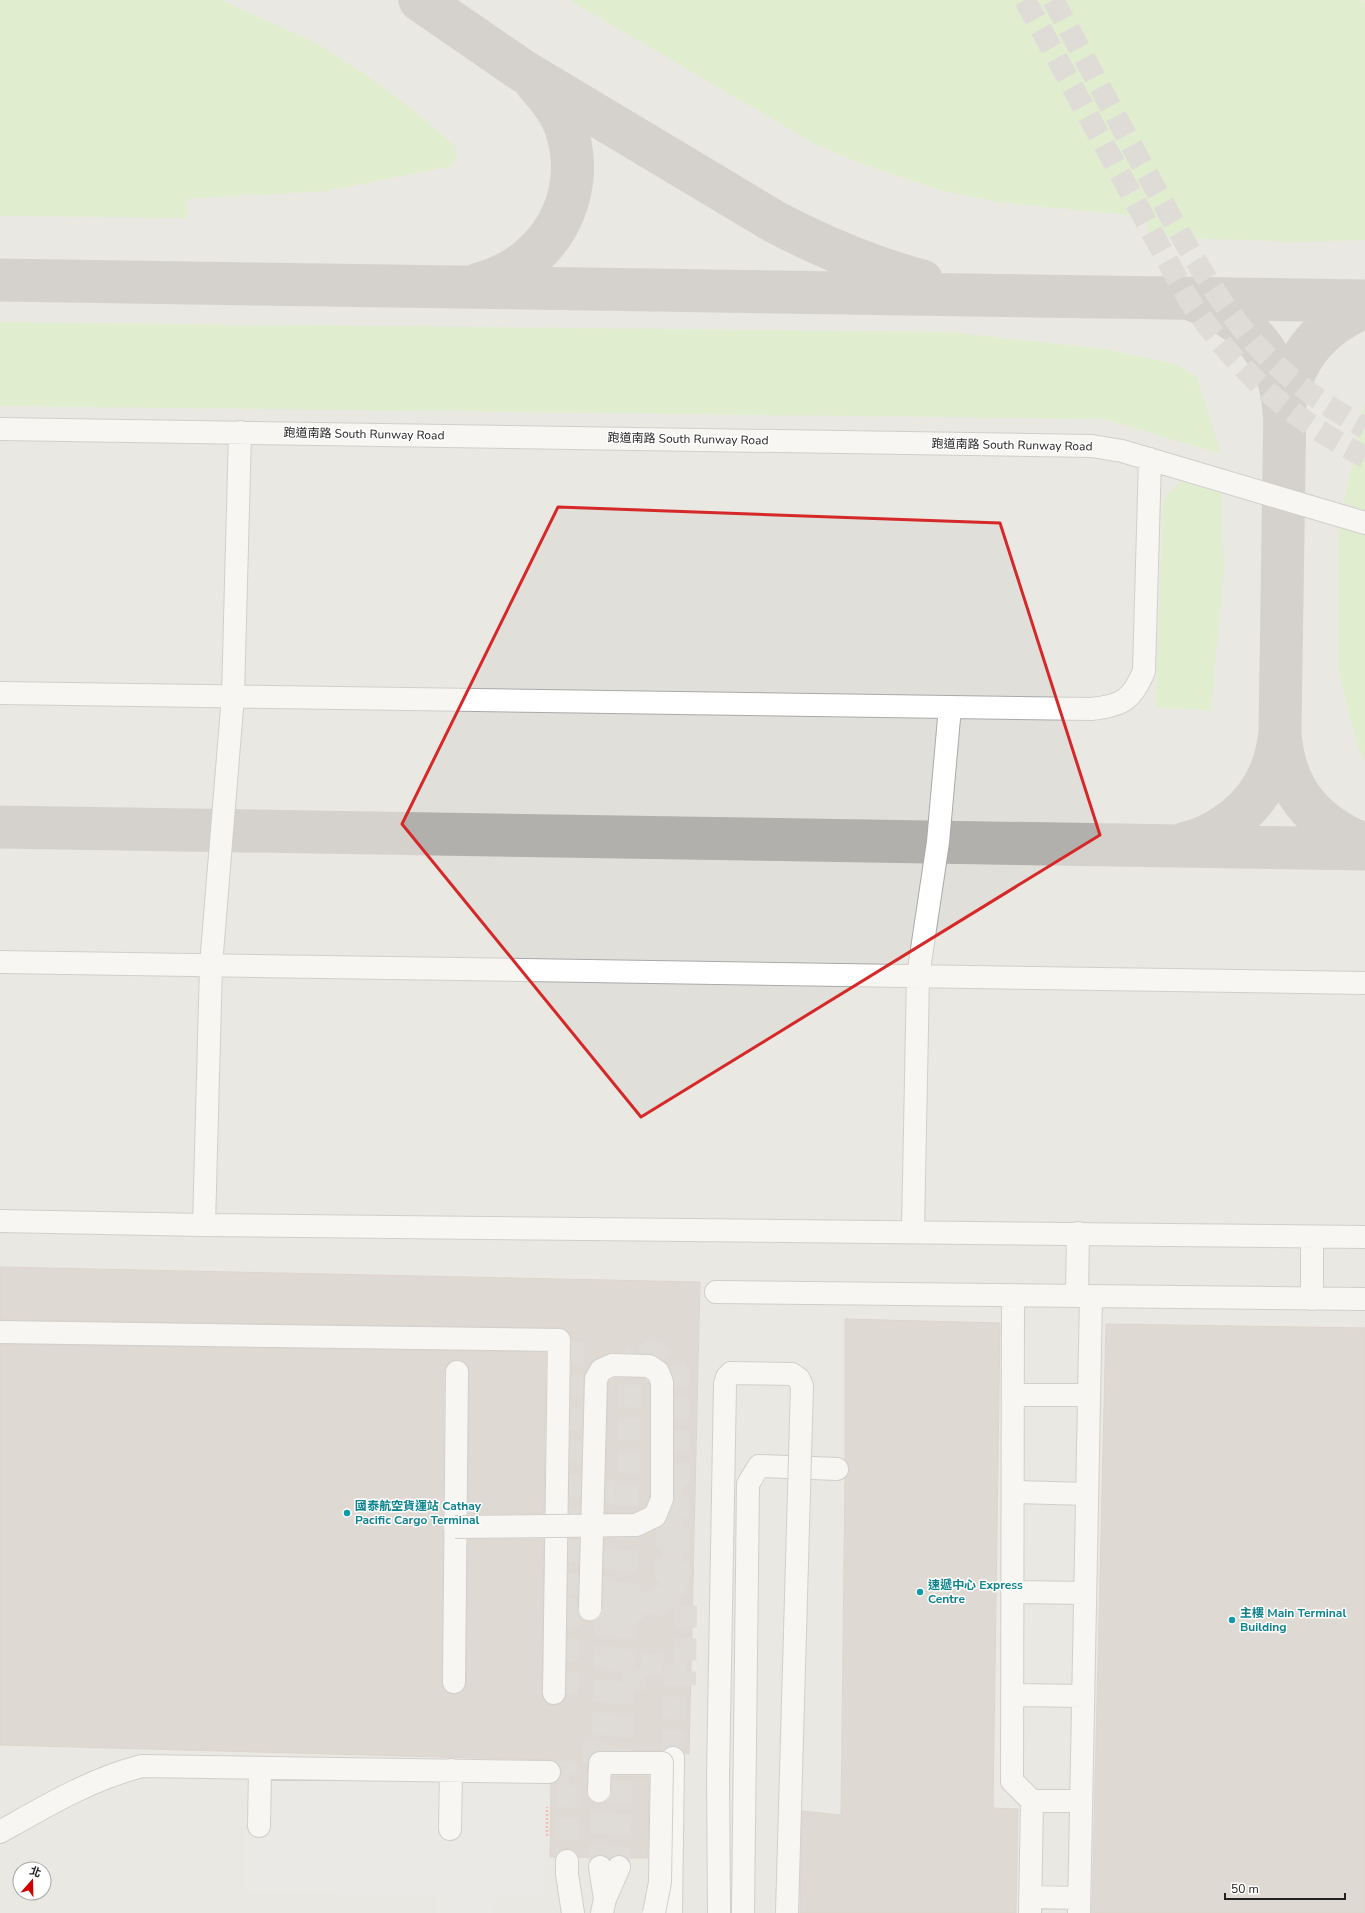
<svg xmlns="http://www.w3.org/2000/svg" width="1365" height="1913" font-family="'Nunito Sans','Noto Sans TC',sans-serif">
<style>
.airport{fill:#e1dfda;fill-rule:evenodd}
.grass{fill:#cdebb0}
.parking{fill:#e2e2e2}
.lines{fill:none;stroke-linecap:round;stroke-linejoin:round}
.taxiway{stroke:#b1b0ac;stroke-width:43}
.building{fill:#c7bfb8;stroke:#c4b6ab}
.minor-tunnel{stroke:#c8c6c1;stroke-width:22;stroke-dasharray:22 11;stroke-linecap:butt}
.minor-casing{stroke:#a9a9a9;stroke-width:24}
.path{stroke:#fa8072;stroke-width:2.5;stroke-dasharray:2 2;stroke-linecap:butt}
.minor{stroke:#fff;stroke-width:22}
.minor-bridge-casing{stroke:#a9a9a9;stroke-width:24;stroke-linecap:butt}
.minor-bridge{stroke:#fff;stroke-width:22}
.marked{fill:none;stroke:#d62828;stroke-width:3;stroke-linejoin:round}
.culture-dot{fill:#0f9aa8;stroke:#fff;stroke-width:1.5}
.labels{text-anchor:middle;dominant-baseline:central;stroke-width:3;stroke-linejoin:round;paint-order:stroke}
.street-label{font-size:12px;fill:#222;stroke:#fff}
.culture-label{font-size:12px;font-weight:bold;fill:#0d838f;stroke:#fff;text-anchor:start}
</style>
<rect width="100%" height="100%" fill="#f2efe9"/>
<path class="airport" d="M 0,0 L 1365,0 L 1365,1913 L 0,1913 ZM 20,1869 L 44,1869 L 44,1893 L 20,1893 Z"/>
<path class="grass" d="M 0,0 L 222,0 L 316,43 L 366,75 L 412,109 L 455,146 L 457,157 L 452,166 L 327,191 L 187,199 L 188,218 L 0,216 Z
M 569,0 L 1361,0 L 1365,2 L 1365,240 L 1303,242 L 1148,237 L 1147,217 L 996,202 L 939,190 L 862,164 L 815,144 Z
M 0,322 L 950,332 L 1105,349 L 1176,364 L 1197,377 L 1221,454 L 1103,419 L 0,406 Z
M 1365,401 L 1365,510 L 1344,503 Z
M 1194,477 L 1221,485 L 1224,571 L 1211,711 L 1156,707 L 1163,501 C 1172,488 1179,481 1194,477 Z
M 1339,522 L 1365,527 L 1365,761 L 1357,745 L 1339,674 Z"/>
<path class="parking" d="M 247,1779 L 546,1783 L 543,1895 L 495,1896 L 494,1913 L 437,1913 L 437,1896 L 244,1893 Z"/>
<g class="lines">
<path class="taxiway" d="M 420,0 L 523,71 L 775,222 C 823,247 870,267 922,281
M 0,280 L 1365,301
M 479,284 C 548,266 589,198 566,128 C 560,111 548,96 536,83
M 1195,301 C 1248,319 1281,356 1284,412
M 1280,733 C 1284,790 1313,824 1365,845
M 0,827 L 1365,849
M 1186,843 C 1200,840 1213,834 1225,826 C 1259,803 1276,772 1280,732 L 1285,402 C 1295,356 1321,325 1365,307"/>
</g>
<path class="building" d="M 0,1267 L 700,1282 L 689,1754 L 684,1753 L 680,1748 L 674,1746 L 667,1747 L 663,1751 L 600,1750 L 594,1752 L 589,1757 L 588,1763 L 588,1796 L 592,1801 L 598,1803 L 604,1802 L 610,1797 L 612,1776 L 649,1776 L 648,1858 L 627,1858 L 618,1855 L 611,1858 L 598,1855 L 592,1858 L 579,1857 L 574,1850 L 567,1849 L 560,1850 L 555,1857 L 550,1857 L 551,1784 L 559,1779 L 561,1773 L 560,1766 L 551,1760 L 0,1745 L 0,1344 L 546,1352 L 544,1514 L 468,1514 L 469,1372 L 468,1366 L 463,1361 L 458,1360 L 451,1361 L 446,1366 L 444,1372 L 442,1682 L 443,1688 L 448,1693 L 453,1694 L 460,1693 L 465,1688 L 466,1683 L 468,1539 L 544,1539 L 542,1693 L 543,1699 L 548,1704 L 553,1705 L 560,1704 L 565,1699 L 566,1693 L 569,1538 L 579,1538 L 578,1609 L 579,1615 L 584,1620 L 590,1621 L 596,1620 L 600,1616 L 602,1609 L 604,1538 L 636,1537 L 660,1527 L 667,1521 L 674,1504 L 674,1382 L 670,1367 L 665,1362 L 650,1354 L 612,1352 L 596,1359 L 590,1364 L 584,1379 L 580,1513 L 569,1513 L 572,1340 L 570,1334 L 565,1329 L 559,1328 L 0,1320 Z
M 845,1319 L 1000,1323 L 993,1808 L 1018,1809 L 1016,1913 L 800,1913 L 802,1811 L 841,1815 L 845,1478 L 849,1469 L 845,1460 Z
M 1106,1324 L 1365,1328 L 1365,1913 L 1092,1913 Z
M 615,1378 L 645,1378 L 650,1384 L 650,1497 L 645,1507 L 633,1513 L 605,1513 L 608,1382 Z"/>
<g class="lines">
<path class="minor-tunnel" d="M 1025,0 L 1189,300 C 1238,372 1288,417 1365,457
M 1053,0 C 1086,60 1118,121 1151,181 C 1183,239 1214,299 1259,348 C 1290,381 1326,406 1365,428
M 639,1356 C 643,1356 650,1355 655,1357 C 678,1365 673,1393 673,1413
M 604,1481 L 603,1597 L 663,1597 L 672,1594 L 678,1588 L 679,1376 C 676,1371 674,1365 671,1362 C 661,1353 639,1343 631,1358 C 627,1528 623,1698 619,1867
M 597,1577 L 596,1603 L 657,1603 L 668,1598 L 672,1590 L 672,1473
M 661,1593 L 678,1593 L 686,1600 L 685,1685
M 555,1609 L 653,1609 L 662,1603 L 666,1595 L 667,1488
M 634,1690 L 634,1664 L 675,1665 L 673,1758
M 567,1694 L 573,1333
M 583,1752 L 617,1753
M 549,1772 L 569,1772 L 567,1861
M 600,1867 L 607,1595"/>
<defs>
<path id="minor" d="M 0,429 L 1092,446 L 1122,451 L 1365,523
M 0,693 L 1091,709 C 1122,706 1132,700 1144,671 L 1150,459
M 0,962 L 1365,983
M 0,1221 L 204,1225 L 1365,1237
M 204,1225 L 211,965 L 233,696 L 240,432
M 913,1231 L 918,976 L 938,842 L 950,707
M 716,1292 L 1365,1299
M 1013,1295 L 1012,1781 L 1032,1801 L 1030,1913
M 1077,1296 L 1078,1233
M 1312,1299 L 1312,1237
M 0,1332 L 559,1340 L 554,1693
M 1013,1395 L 1089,1395
M 1013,1492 L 1087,1494
M 1012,1592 L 1085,1593
M 454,1682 L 457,1372
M 1012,1695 L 1083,1696
M 718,1776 L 719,1913
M 1032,1801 L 1081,1801
M 259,1826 L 260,1768
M 450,1829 L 451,1770
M 0,1832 C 46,1806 91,1779 142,1766 L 549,1772
M 567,1861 L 567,1874 L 573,1913
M 600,1867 L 605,1899
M 1030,1897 L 1079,1898
M 602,1913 L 605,1899 L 619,1867
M 671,1913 L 673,1758
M 743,1913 L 748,1484 L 759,1466 L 837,1469
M 1079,1913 L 1091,1296"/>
</defs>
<use href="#minor" class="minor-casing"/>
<path class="path" d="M 547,1836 L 547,1807"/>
<use href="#minor" class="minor"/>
<defs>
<path id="minor-bridge" d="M 455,1527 L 636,1525 L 655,1516 L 662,1499 L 662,1382 L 658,1372 L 649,1366 L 612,1365 L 601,1370 L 596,1379 L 590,1609
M 718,1776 L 725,1384 L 727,1377 L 731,1373 L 792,1374 L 799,1379 L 802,1386 L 787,1913
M 599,1791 L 600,1763 L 662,1763 L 660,1882 L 654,1913"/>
</defs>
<use href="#minor-bridge" class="minor-bridge-casing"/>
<use href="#minor-bridge" class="minor-bridge"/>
</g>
<path d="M0 0H1365V1913H0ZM 558,507 L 1000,523 L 1100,835 L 641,1117 L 402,824 Z" fill="#f2efe9" fill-opacity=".55" fill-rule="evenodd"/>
<path class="marked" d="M 558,507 L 1000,523 L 1100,835 L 641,1117 L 402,824 Z"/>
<g class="culture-dot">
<circle cx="347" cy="1513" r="4"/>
<circle cx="920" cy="1592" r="4"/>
<circle cx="1232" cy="1620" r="4"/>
</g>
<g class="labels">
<g class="street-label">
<text transform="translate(364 434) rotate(1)">跑道南路 South Runway Road</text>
<text transform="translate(688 439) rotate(1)">跑道南路 South Runway Road</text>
<text transform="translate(1012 445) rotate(1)">跑道南路 South Runway Road</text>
</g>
<g class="culture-label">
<text x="355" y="1506">國泰航空貨運站 Cathay<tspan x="355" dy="14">Pacific Cargo Terminal</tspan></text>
<text x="928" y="1585">速遞中心 Express<tspan x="928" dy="14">Centre</tspan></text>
<text x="1240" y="1613">主樓 Main Terminal<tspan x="1240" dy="14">Building</tspan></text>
</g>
</g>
<g transform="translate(32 1881) rotate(20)"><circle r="19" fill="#ffffff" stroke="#a7a7a7"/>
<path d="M0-3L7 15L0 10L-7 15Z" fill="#d40000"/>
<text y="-6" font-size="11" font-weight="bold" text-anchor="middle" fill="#222222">北</text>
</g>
<path d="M1225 1893v6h120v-6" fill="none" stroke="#222222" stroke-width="2"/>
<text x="1231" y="1893" font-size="12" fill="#222222" stroke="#ffffff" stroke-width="3" paint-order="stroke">50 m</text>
</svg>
